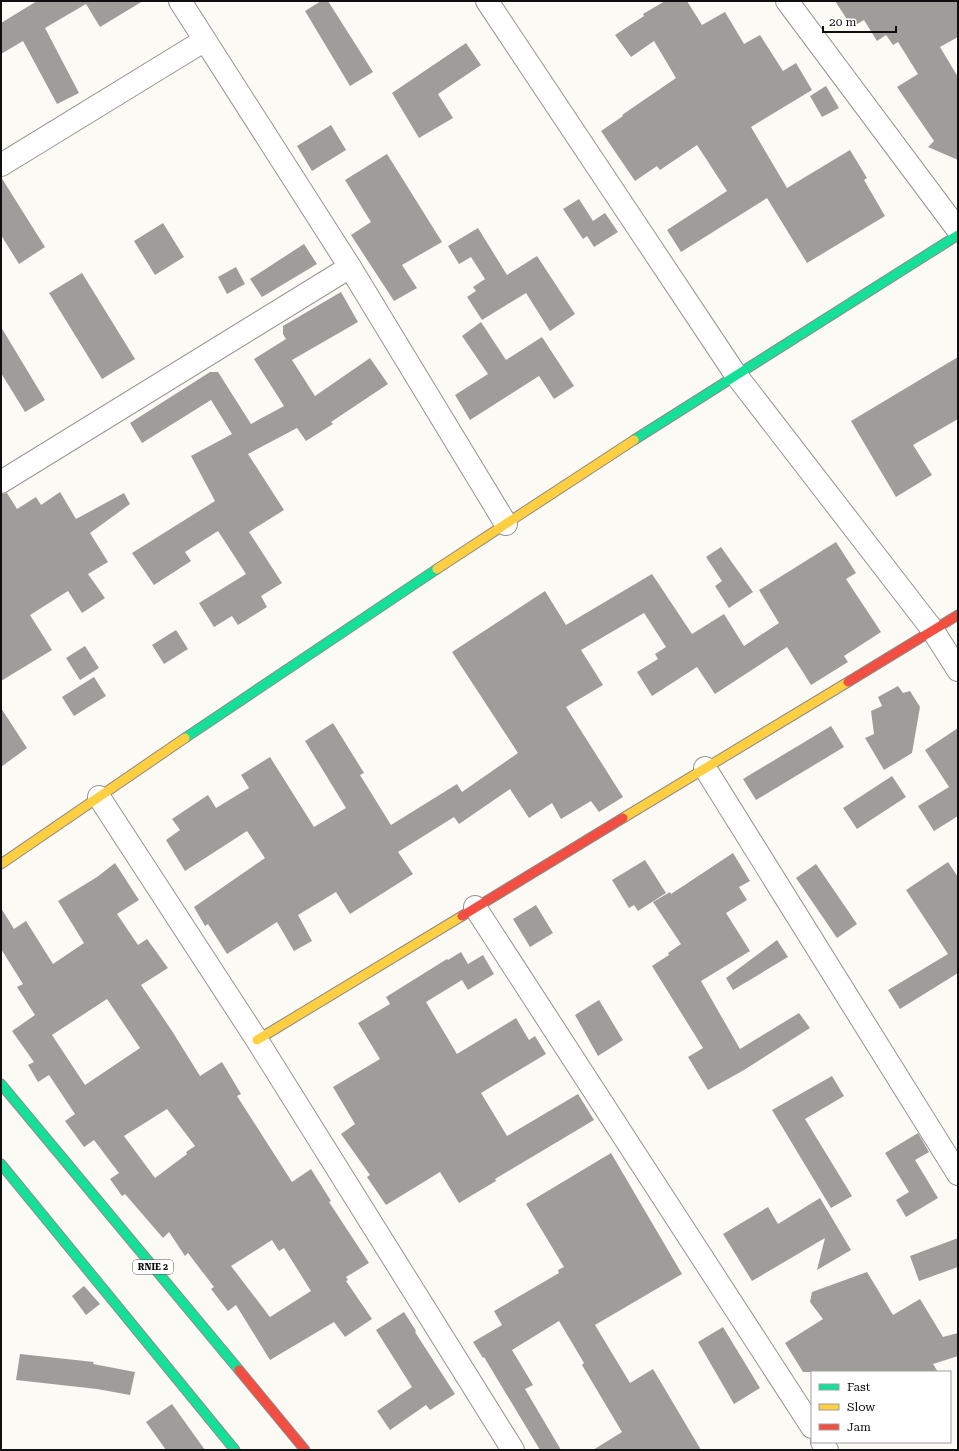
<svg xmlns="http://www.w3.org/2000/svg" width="959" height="1451" font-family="'Roboto Serif',serif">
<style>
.building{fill:#9f9d9a;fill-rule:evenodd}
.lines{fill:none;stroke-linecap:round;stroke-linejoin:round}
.street-casing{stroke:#959593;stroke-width:24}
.fast-casing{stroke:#8c8b89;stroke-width:11}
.slow-casing{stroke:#8c8b89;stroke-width:11}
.jam-casing{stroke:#8c8b89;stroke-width:11}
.street{stroke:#fefefe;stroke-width:22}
.fast{stroke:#16e098;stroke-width:9}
.slow{stroke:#ffcf43;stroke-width:9}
.jam{stroke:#f24e42;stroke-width:9}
.labels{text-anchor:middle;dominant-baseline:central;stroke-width:4;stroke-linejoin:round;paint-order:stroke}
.shield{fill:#fff;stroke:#575757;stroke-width:1}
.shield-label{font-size:9px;font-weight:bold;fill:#0f0f0f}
</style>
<rect width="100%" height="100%" fill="#fbfaf5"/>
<path class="building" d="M 37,1 L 143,1 L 100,27 L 86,4 L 45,28 L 79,93 L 57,104 L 23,41 L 1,54 L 1,23 Z
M 321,1 L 328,1 L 373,72 L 350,86 L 305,11 Z
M 665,1 L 687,1 L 702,25 L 725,12 L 744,44 L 760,35 L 783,71 L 796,63 L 812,90 L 751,127 L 787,188 L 850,150 L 867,178 L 864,180 L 885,216 L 807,263 L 767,198 L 681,252 L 667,230 L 727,191 L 697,145 L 660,170 L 657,166 L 635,181 L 601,131 L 623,116 L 622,115 L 676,78 L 654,41 L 631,57 L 615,35 L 644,16 L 643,14 Z
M 835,1 L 958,1 L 958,37 L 940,47 L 958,77 L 958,160 L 928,147 L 934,141 L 897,87 L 918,74 L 898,42 L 893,45 L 886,35 L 877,41 L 864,20 L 852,27 Z
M 466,43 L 481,65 L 438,94 L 453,118 L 419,138 L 392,93 Z
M 826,86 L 839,108 L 822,117 L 810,96 Z
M 331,125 L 346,150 L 312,171 L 297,146 Z
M 387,154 L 442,242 L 402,265 L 417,288 L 394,301 L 351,235 L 371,222 L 345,180 Z
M 1,177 L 45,247 L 19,264 L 1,235 Z
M 579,199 L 593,221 L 605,213 L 618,232 L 594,247 L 587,236 L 583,239 L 563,209 Z
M 163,223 L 184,257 L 155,275 L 134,241 Z
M 478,228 L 507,275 L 537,256 L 575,314 L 550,331 L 526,293 L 482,320 L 467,297 L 476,291 L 473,287 L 485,279 L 471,257 L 459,264 L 448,246 Z
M 304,244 L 317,264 L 262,297 L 250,279 Z
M 236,267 L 245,284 L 227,294 L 218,277 Z
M 82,273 L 135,359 L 102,379 L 49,293 Z
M 341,292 L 358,322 L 292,360 L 315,396 L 370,358 L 388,384 L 331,422 L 333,424 L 306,441 L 297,428 L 248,454 L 284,510 L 249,532 L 282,583 L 261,596 L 267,607 L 238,625 L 232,616 L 214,627 L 199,603 L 246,574 L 218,531 L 185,552 L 191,561 L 154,585 L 132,553 L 215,501 L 191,456 L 232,434 L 211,400 L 142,443 L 130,423 L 210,372 L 218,372 L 251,424 L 284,406 L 254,359 L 286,339 L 283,334 L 283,326 Z
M 481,322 L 506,360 L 542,337 L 574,386 L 554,399 L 539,376 L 470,420 L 455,395 L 488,374 L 462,336 Z
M 1,327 L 45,400 L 25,412 L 1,373 Z
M 958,357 L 958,419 L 913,445 L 932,475 L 896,497 L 851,421 Z
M 60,492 L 76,519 L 124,493 L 130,504 L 90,533 L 108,562 L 88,574 L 105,598 L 82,613 L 68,591 L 30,615 L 52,650 L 1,681 L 1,494 L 7,493 L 17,509 L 36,497 L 41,505 Z
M 836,542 L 856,573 L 846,579 L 881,632 L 844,656 L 848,662 L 811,685 L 787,647 L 715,694 L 697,667 L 652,696 L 637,672 L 658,659 L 655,654 L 666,647 L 644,613 L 581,650 L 603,685 L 566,707 L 623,797 L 599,812 L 591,801 L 561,819 L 552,803 L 529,818 L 510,789 L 459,824 L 454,817 L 398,852 L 413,874 L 350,914 L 336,892 L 298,915 L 312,941 L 294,951 L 277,922 L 227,954 L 208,924 L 205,926 L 194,907 L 265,858 L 247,831 L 185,871 L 166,840 L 180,830 L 172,819 L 208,795 L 216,808 L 249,788 L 241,775 L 270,757 L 314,827 L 346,808 L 305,741 L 333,723 L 364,773 L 360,775 L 391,825 L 457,784 L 462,792 L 518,753 L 452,652 L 545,591 L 566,625 L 652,574 L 692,634 L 724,614 L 744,646 L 779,623 L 759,590 Z
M 721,547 L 753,592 L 729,608 L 715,586 L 722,581 L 706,557 Z
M 176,630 L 188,649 L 164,664 L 152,645 Z
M 85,646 L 99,668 L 80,680 L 66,658 Z
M 94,677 L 106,696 L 74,716 L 62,697 Z
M 898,686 L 903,693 L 910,691 L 920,707 L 912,753 L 884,770 L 865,738 L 874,734 L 871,711 L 882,706 L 878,697 Z
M 1,708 L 27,748 L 1,767 Z
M 831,726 L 844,747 L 756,800 L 743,779 Z
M 958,728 L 958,816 L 934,831 L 918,806 L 949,787 L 925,750 Z
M 892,776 L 906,797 L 857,829 L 843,808 Z
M 733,853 L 750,881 L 739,887 L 747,900 L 726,913 L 750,951 L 701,981 L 740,1049 L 799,1013 L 810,1028 L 744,1070 L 708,1090 L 688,1057 L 703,1048 L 652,966 L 669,955 L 668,953 L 681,944 L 653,902 L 670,892 L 671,894 Z
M 645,860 L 666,893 L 638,911 L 634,905 L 629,908 L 612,880 Z
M 948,862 L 958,877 L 958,973 L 900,1009 L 888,990 L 948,954 L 906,890 Z
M 115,863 L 139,900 L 117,914 L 138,945 L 147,939 L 168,968 L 141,985 L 172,1031 L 200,1076 L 222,1062 L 241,1094 L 237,1096 L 292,1182 L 311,1169 L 331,1201 L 329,1202 L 369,1263 L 346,1277 L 348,1280 L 346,1281 L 372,1319 L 345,1337 L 334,1322 L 270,1360 L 236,1305 L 228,1311 L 211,1289 L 214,1287 L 188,1253 L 185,1256 L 169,1232 L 163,1238 L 125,1194 L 122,1196 L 110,1179 L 119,1173 L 94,1140 L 84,1147 L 65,1121 L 75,1114 L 49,1075 L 38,1082 L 28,1065 L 34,1062 L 12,1031 L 35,1015 L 17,987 L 23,984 L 1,949 L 1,908 L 14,929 L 26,921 L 53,964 L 84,943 L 58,901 L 97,877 ZM 107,999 L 140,1048 L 85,1085 L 52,1035 ZM 167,1109 L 195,1146 L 186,1152 L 187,1154 L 155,1178 L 124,1136 ZM 272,1240 L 279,1251 L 284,1248 L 311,1291 L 270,1317 L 231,1266 Z
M 816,864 L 857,924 L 837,938 L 796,878 Z
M 536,905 L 553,933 L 530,947 L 513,919 Z
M 777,940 L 788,957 L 733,990 L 726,978 Z
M 461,952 L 468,964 L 483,955 L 494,974 L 468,990 L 462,980 L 426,1002 L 457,1054 L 516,1018 L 529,1040 L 535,1036 L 546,1054 L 481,1093 L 507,1136 L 578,1094 L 594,1120 L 495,1179 L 496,1181 L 459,1203 L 440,1172 L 386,1205 L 367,1177 L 370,1175 L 341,1134 L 355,1124 L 333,1087 L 380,1059 L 358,1023 L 390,1004 L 386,997 L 447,959 L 448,960 Z
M 599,1000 L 623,1040 L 598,1056 L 575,1015 Z
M 832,1076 L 844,1096 L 805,1119 L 852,1196 L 831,1208 L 772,1110 Z
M 918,1133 L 929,1152 L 915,1160 L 938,1198 L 906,1217 L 896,1200 L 909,1192 L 885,1153 Z
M 611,1153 L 682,1274 L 595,1325 L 630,1383 L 653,1369 L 701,1450 L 593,1450 L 622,1432 L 582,1365 L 584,1363 L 559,1321 L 512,1350 L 533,1385 L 525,1389 L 561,1450 L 540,1450 L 484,1357 L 483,1358 L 473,1342 L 502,1325 L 494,1311 L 559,1273 L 558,1270 L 564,1267 L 526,1204 Z
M 820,1198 L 851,1250 L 817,1270 L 825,1238 L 752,1281 L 723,1234 L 768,1207 L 778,1224 Z
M 958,1238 L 958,1267 L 919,1281 L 910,1256 Z
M 867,1272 L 893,1315 L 920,1299 L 943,1337 L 958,1333 L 958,1356 L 933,1364 L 938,1372 L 803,1372 L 785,1343 L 823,1319 L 810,1302 L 812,1292 Z
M 84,1286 L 100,1304 L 86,1315 L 72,1296 Z
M 404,1312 L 416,1331 L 415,1332 L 455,1394 L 430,1410 L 426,1405 L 390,1430 L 377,1411 L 412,1387 L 376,1330 Z
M 723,1327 L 760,1388 L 734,1404 L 698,1342 Z
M 20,1354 L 94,1362 L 93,1364 L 135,1372 L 130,1395 L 97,1389 L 16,1380 Z
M 172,1404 L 205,1450 L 166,1450 L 146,1422 Z"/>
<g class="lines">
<defs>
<path id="street" d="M 180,1 L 350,267 L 506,524
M 487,1 L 736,375 L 932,629 L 958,670
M 787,1 L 958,230
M 1,165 L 205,40
M 1,482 L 350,267
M 705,768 L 958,1174
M 99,797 L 257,1040 L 513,1450
M 475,907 L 812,1427
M 822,1442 L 827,1450"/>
<path id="fast" d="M 634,440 L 958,235
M 185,738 L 437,569
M 1,1084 L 239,1370
M 1,1164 L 235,1450"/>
<path id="slow" d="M 437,569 L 634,440
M 623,818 L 848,682
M 1,864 L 185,738
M 257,1040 L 462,916"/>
<path id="jam" d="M 848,682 L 958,615
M 462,916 L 623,818
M 239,1370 L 305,1450"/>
</defs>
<use href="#street" class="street-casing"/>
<use href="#fast" class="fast-casing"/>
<use href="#slow" class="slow-casing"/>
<use href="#jam" class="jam-casing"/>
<use href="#street" class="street"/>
<use href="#fast" class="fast"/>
<use href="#slow" class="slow"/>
<use href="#jam" class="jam"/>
</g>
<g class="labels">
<rect class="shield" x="133" y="1260" width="40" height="14" rx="3"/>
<g class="shield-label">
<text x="153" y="1267">RNIE 2</text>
</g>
</g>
<rect width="959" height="1451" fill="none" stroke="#0f0f0f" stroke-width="4"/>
<rect x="811" y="1371" width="140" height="72" fill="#ffffff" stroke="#9f9f9f"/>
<rect x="819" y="1384" width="20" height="6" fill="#16e098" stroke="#9f9f9f"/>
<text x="847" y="1391" font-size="12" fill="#0f0f0f">Fast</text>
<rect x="819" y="1404" width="20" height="6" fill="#ffcf43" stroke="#9f9f9f"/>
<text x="847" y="1411" font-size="12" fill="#0f0f0f">Slow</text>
<rect x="819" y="1424" width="20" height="6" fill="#f24e42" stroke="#9f9f9f"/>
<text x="847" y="1431" font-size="12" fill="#0f0f0f">Jam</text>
<path d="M823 26v6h73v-6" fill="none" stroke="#0f0f0f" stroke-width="2"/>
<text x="829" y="26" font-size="12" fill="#0f0f0f" stroke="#ffffff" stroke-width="3" paint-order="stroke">20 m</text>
</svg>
